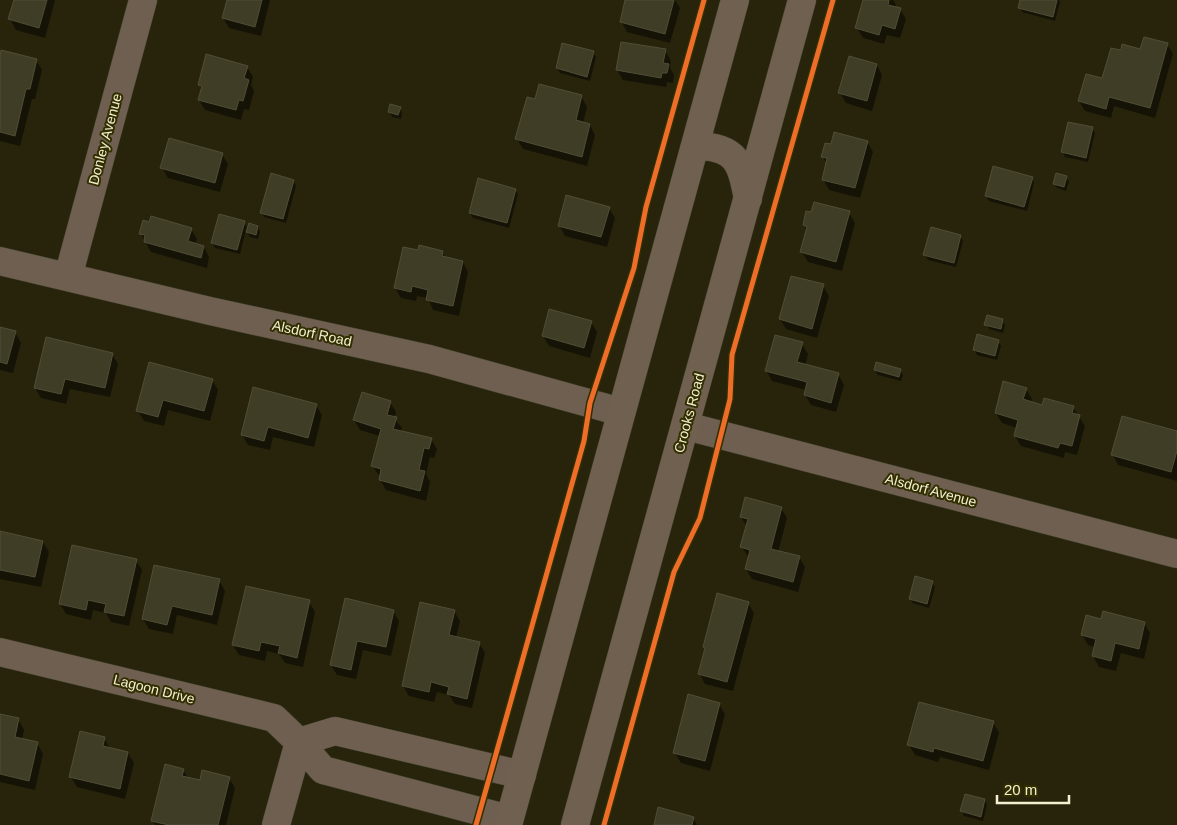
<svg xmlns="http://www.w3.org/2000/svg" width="1177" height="825" font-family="Arial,sans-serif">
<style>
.shadow{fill:#0007}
.building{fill:#3f3d25;stroke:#504e37}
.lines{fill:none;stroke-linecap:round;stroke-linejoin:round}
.minor-casing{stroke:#413f29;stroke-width:29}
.secondary-casing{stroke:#413f29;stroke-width:29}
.minor{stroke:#6e5f51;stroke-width:28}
.secondary{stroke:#70604f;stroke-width:28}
.cycleway-casing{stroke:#322e00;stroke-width:8}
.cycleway{stroke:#ee6e29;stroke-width:5}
.labels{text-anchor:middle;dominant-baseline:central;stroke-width:4;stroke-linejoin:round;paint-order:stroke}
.street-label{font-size:14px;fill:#f2f0d1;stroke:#322e00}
</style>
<rect width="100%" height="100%" fill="#27240b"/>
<path class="shadow" d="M 15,0 L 55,0 L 45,38 L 16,30 L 10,19 Z
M 228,0 L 270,0 L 261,36 L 229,28 L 223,18 Z
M 627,0 L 675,0 L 680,8 L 670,43 L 627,32 L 621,21 Z
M 865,0 L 893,0 L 896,5 L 895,8 L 900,9 L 906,19 L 900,38 L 887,35 L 884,44 L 863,38 L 857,28 Z
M 1022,0 L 1059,0 L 1060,2 L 1055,21 L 1022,12 L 1020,7 Z
M 1167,44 L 1173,54 L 1155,118 L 1114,106 L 1111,118 L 1085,111 L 1079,101 L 1103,80 L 1121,52 L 1141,51 Z
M 665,50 L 671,61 L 670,68 L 674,75 L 673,83 L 667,82 L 666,87 L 623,80 L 617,70 Z
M 593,52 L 596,57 L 590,81 L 560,73 L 557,68 Z
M 36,60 L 42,70 L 35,99 L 32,99 L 20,146 L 0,141 L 0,62 Z
M 877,65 L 882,75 L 872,111 L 846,103 L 840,93 Z
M 247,67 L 253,77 L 251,85 L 254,91 L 249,110 L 244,109 L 241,120 L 205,110 L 199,100 L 202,89 L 199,84 Z
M 581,96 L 587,107 L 583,123 L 590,125 L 595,135 L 587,166 L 523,149 L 517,139 L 536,101 Z
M 400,108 L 402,113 L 401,119 L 392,117 L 390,112 Z
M 1092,128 L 1095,133 L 1088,162 L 1065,157 L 1063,152 Z
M 867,142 L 873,152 L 860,198 L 829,190 L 823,179 L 827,165 L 823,156 Z
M 222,154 L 228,164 L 220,192 L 168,178 L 162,168 Z
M 1066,177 L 1069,182 L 1066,191 L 1057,188 L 1054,184 Z
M 1032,178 L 1034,183 L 1027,211 L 989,201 L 986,196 Z
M 294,181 L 296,186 L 286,223 L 264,217 L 262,212 Z
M 515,190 L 518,194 L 509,228 L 473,218 L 470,213 Z
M 609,208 L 615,218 L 607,247 L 565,236 L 559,225 Z
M 849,213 L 855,223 L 842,271 L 808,262 L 802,252 L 807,231 L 804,225 Z
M 244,223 L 248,229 L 258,227 L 260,232 L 258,239 L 250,237 L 246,230 L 240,254 L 215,248 L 212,243 Z
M 191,229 L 197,239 L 195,245 L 204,247 L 209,257 L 207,268 L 151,252 L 141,234 Z
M 961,237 L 963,241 L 956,267 L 928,260 L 925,255 Z
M 442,252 L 446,258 L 463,262 L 468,272 L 459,316 L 433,310 L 428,298 L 417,296 L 416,301 L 401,298 L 395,288 Z
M 823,286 L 829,296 L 817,338 L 786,329 L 780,319 Z
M 1002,321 L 1005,325 L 1003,333 L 989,329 L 986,324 Z
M 591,322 L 597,332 L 590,358 L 549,346 L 543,336 Z
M 0,329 L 15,332 L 21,343 L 13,373 L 0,370 Z
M 998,341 L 1001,346 L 997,360 L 977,355 L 974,350 Z
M 802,344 L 808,354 L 805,366 L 838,374 L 844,385 L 836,412 L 811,405 L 805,395 L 806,390 L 772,381 L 766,370 Z
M 112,354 L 118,364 L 110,397 L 70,389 L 66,404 L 41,398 L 35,388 Z
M 150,364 L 212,380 L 218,390 L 210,421 L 168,410 L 164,426 L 144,421 L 138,411 Z
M 875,370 L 900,370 L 903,375 L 901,381 L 878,375 Z
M 1026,389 L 1032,399 L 1031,403 L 1043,406 L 1073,407 L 1085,426 L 1077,455 L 1065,452 L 1064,458 L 1021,446 L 1015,436 L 1017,428 L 1002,423 L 996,413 Z
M 390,402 L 396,412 L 394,418 L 402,428 L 401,432 L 431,439 L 437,449 L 434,458 L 430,457 L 426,474 L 430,482 L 426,501 L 386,490 L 380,480 L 381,477 L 379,476 L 373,466 L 380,436 L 360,430 L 354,420 Z
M 316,405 L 322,415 L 314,447 L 273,437 L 270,450 L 248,445 L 242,435 Z
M 1177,432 L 1177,481 L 1118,465 L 1113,455 Z
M 781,508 L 787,518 L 778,552 L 799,557 L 805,567 L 798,592 L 752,579 L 746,569 L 749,558 L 742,547 L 747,527 L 741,517 Z
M 0,532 L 43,542 L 49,552 L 41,587 L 0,579 Z
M 136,560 L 142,570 L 129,626 L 111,622 L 106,613 L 93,610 L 91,620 L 66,614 L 60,604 Z
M 219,580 L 225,591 L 217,625 L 177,615 L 173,634 L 149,629 L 143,619 Z
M 932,582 L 935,587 L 929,608 L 913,603 L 910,599 Z
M 346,600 L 393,611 L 399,621 L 391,656 L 363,650 L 356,679 L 337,675 L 331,665 Z
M 309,602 L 315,612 L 303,667 L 285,663 L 279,654 L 267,651 L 265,661 L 239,655 L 233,645 Z
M 748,603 L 754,613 L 733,691 L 705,684 L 700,674 L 706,649 Z
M 454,611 L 460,621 L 456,638 L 479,643 L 485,653 L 472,708 L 455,704 L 449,695 L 437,692 L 434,702 L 409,696 L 403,686 Z
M 1102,621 L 1144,623 L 1150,633 L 1144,659 L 1121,653 L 1116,671 L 1099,667 L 1093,656 L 1095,647 L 1088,645 L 1082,635 Z
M 719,704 L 725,714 L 710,771 L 681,763 L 675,753 Z
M 0,715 L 18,719 L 24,730 L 22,740 L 37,743 L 43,754 L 35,790 L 0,782 Z
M 993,722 L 999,733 L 989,770 L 940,757 L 938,762 L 915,755 L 909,745 Z
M 104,738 L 110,749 L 128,753 L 134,763 L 125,799 L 77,787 L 71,777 Z
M 183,770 L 189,779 L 201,782 L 229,778 L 235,788 L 226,825 L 155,825 L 153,821 Z
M 985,800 L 987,805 L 983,821 L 964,816 L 962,811 Z
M 693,818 L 697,825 L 655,825 Z"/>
<path class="building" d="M 14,0 L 47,0 L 39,28 L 8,19 Z
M 227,0 L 262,0 L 255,27 L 222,18 Z
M 625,0 L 674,0 L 665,34 L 620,22 Z
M 863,0 L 889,0 L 888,5 L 901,8 L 895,29 L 882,25 L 879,35 L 855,28 Z
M 1020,0 L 1057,0 L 1053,17 L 1018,8 Z
M 1144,37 L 1168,43 L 1150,108 L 1109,97 L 1106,109 L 1078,101 L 1086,74 L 1102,78 L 1111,48 L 1121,50 L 1122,44 L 1140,49 Z
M 621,42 L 666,49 L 663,63 L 669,64 L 667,73 L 662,73 L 661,78 L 616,70 Z
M 562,43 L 594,51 L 587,77 L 556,68 Z
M 1,50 L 37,59 L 30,89 L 26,89 L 15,136 L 0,132 L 0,56 Z
M 206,54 L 248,66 L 244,78 L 249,80 L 243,101 L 239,100 L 236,110 L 198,100 L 202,86 L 198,85 Z
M 849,56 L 877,64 L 867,101 L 838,93 Z
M 539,84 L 582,95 L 576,120 L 590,124 L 582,157 L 515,139 L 527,97 L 535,99 Z
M 390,104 L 401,107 L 398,115 L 388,112 Z
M 1068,122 L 1093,127 L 1086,158 L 1061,152 Z
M 834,132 L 868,141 L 855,188 L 822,180 L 827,158 L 821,157 L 825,143 L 831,144 Z
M 169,138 L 223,153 L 215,183 L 160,168 Z
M 993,166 L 1033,177 L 1024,207 L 985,196 Z
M 271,173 L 294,180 L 283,219 L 260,213 Z
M 1056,173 L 1067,176 L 1064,187 L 1053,184 Z
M 478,178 L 516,189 L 507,223 L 469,213 Z
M 566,195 L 610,207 L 601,237 L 558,226 Z
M 814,202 L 850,211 L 836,262 L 800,252 L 807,227 L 803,225 L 806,211 L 811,212 Z
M 219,214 L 245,221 L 237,250 L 211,243 Z
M 151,216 L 192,228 L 188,241 L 204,246 L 201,258 L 144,242 L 145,235 L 139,234 L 143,220 L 149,222 Z
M 249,223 L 258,226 L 256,235 L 246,232 Z
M 931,227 L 961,235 L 954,263 L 923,255 Z
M 419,245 L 443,251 L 442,256 L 463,261 L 453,306 L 426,300 L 428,290 L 412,286 L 411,292 L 394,288 L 403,247 L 418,250 Z
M 791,276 L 824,284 L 812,329 L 779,319 Z
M 549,309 L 592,321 L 584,348 L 542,336 Z
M 987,315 L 1003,319 L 1001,329 L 984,325 Z
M 0,327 L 16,331 L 7,364 L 0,362 Z
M 977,334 L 999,340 L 995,356 L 973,350 Z
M 775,335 L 803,342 L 797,362 L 839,373 L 831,403 L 804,395 L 807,382 L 765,371 Z
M 46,337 L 113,353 L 105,388 L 65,379 L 61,394 L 34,388 Z
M 149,362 L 213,379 L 204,411 L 163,400 L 158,417 L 136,411 Z
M 876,362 L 901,369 L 899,377 L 874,370 Z
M 1003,381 L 1027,388 L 1023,399 L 1042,405 L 1044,398 L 1074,406 L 1072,413 L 1080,415 L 1072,446 L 1060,443 L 1058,448 L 1014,436 L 1018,420 L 995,413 Z
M 253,387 L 317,404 L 308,438 L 268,427 L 264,441 L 241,435 Z
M 362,392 L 391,401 L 387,415 L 397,417 L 393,429 L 432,438 L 429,449 L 424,448 L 419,470 L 425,471 L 420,491 L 379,480 L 381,469 L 371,466 L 381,429 L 353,420 Z
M 1122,416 L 1177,431 L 1177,451 L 1171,472 L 1111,455 Z
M 745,497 L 782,507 L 771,549 L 800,556 L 793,582 L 745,569 L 750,550 L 740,547 L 748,519 L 740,517 Z
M 0,531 L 43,541 L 35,577 L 0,570 Z
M 72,545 L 137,559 L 124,616 L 104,612 L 106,604 L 88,600 L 86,610 L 59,604 Z
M 154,565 L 220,579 L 212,615 L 172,606 L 167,625 L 142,619 Z
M 915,576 L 933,581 L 927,604 L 909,599 Z
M 246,586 L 310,600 L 297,658 L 278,653 L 280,646 L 261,642 L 259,651 L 232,645 Z
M 717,593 L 749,602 L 727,682 L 698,674 L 705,648 L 703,647 Z
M 345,598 L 394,610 L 386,647 L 357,641 L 351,670 L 330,665 Z
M 420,602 L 455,610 L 449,635 L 480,642 L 467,699 L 447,694 L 449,687 L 431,682 L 429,692 L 402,686 Z
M 1103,611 L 1145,622 L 1139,649 L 1115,643 L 1111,661 L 1092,656 L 1096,639 L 1081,635 L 1086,615 L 1101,619 Z
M 688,694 L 720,703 L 705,761 L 673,753 Z
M 919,702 L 994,721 L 983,761 L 934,748 L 933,752 L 907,745 Z
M 0,714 L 19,718 L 15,737 L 38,742 L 29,781 L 0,774 Z
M 80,731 L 105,737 L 103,746 L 128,752 L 120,789 L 69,777 Z
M 165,764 L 184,769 L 182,776 L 200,780 L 202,770 L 230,777 L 218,825 L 169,825 L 151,821 Z
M 965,794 L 985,799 L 981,817 L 960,811 Z
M 658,807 L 694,817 L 692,825 L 654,825 Z"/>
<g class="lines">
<defs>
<path id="minor" d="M 0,261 L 210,311 L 429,359 L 621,412
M 68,277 L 143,0
M 686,426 L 1177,554
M 0,652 L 274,718 L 299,742 L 323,770 L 509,819
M 299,742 L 335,731 L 522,775
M 276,825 L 299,742"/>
<path id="secondary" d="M 695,146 C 737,146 741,163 748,199
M 508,825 L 735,0
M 575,825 L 802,0"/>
</defs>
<use href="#minor" class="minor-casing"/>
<use href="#secondary" class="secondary-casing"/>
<use href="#minor" class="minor"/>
<use href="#secondary" class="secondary"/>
<defs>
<path id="cycleway" d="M 476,825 L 584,441 L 590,403 L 634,268 L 646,207 L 704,0
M 604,825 L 674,572 L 700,518 L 730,399 L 732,355 L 833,0"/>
</defs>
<use href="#cycleway" class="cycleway-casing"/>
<use href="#cycleway" class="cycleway"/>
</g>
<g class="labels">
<g class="street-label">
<text transform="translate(105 139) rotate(-75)">Donley Avenue</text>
<text transform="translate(312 333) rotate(12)">Alsdorf Road</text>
<text transform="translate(689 413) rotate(-75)">Crooks Road</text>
<text transform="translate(931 490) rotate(15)">Alsdorf Avenue</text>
<text transform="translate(154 689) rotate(14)">Lagoon Drive</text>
</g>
</g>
<path d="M997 795v8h72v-8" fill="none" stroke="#f2f0d1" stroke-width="2.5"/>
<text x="1004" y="795" font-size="15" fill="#f2f0d1" stroke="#322e00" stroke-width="4" paint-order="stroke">20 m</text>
</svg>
